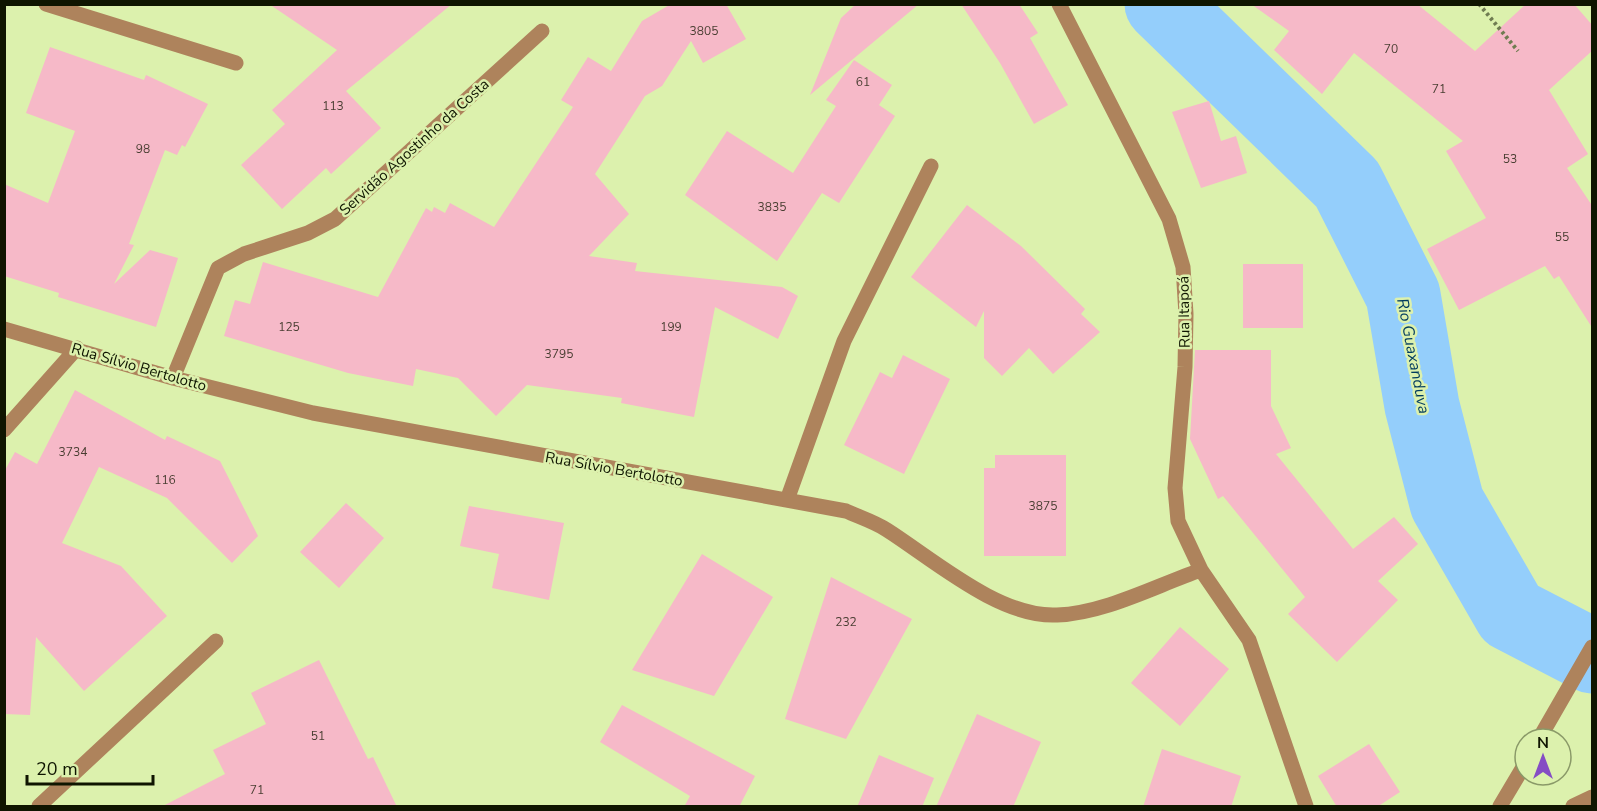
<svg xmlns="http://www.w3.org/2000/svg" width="1597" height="811" font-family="'Nunito Sans',sans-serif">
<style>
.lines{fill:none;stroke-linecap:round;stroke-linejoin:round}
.river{stroke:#94cefb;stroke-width:75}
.building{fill:#f6b9c8}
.path{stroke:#6f7c51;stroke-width:4;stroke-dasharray:3 3;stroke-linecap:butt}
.street{stroke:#ae835c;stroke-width:15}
.labels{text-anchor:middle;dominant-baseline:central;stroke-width:5;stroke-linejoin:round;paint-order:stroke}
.number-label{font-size:12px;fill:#493e32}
.street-label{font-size:15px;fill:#0f1500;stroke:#dcf1ad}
.water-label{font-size:16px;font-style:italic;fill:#003b5e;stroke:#dcf1ad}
</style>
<rect width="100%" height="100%" fill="#dcf1ad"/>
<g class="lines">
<path class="river" d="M 1162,4 L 1347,184 L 1403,295 L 1422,406 L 1447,503 L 1511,614 L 1592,656"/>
</g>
<path class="building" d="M 269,4 L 452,4 L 346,91 L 381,128 L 331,174 L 326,168 L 282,209 L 241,165 L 285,124 L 272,110 L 337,50 Z
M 671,4 L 726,4 L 746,39 L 703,63 L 691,41 L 662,86 L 645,96 L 595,174 L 629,214 L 589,256 L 637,263 L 635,271 L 782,287 L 798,296 L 778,339 L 715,307 L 694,417 L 621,403 L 622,398 L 527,385 L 496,416 L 458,378 L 416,369 L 413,386 L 348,373 L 224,336 L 235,300 L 250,304 L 263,262 L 378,297 L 426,208 L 432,212 L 434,207 L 445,213 L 450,203 L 494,227 L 573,107 L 561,100 L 588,57 L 611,71 L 642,21 Z
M 856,4 L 919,4 L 810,95 L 841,18 Z
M 961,4 L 1019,4 L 1038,33 L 1030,38 L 1068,105 L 1034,124 L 1000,63 Z
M 1251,4 L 1417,4 L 1475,51 L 1526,4 L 1574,4 L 1593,26 L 1593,50 L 1549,90 L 1588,154 L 1567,168 L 1593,207 L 1593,329 L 1559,276 L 1554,279 L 1545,266 L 1459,310 L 1427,249 L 1486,218 L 1446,151 L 1463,141 L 1354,53 L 1322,94 L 1274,50 L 1289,31 Z
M 50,47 L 144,80 L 146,75 L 208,104 L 185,147 L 182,145 L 177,155 L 165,150 L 129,244 L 134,245 L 114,284 L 150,250 L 178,258 L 156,327 L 58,297 L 59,293 L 4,276 L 4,184 L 48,203 L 75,131 L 26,113 Z
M 854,60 L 892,85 L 879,105 L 895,116 L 839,203 L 822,193 L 777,261 L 685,195 L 727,131 L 793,173 L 836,106 L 826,100 Z
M 1209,101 L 1221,141 L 1236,136 L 1247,173 L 1201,188 L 1172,112 Z
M 967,205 L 1021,246 L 1085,309 L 1081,314 L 1100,332 L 1053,374 L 1029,348 L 1002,376 L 984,358 L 984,311 L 976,327 L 911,277 Z
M 1243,264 L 1303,264 L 1303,328 L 1243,328 Z
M 1195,350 L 1271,350 L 1271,406 L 1291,448 L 1276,454 L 1353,549 L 1394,517 L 1418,544 L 1378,581 L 1398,600 L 1337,662 L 1288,614 L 1305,597 L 1223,496 L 1218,499 L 1190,439 Z
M 903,355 L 950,379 L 904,474 L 844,445 L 880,372 L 892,378 Z
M 75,390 L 165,440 L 167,436 L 220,461 L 258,536 L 232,563 L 167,498 L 99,467 L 62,543 L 121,566 L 167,616 L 84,691 L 36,637 L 30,715 L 4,714 L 4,472 L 15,452 L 37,464 Z
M 995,455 L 1066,455 L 1066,556 L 984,556 L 984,468 L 995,468 Z
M 346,503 L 384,538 L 339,588 L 300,552 Z
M 469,506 L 564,523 L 549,600 L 492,588 L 499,554 L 460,546 Z
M 702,554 L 773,597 L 714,696 L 632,670 Z
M 831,577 L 912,619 L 846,739 L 785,719 Z
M 1180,627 L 1229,669 L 1180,726 L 1131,683 Z
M 319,660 L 368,759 L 373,757 L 397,807 L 161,807 L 225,774 L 213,750 L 266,724 L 251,693 Z
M 622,705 L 755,776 L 739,807 L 684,807 L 690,796 L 600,742 Z
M 977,714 L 1041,742 L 1013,807 L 936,807 Z
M 1369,744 L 1400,792 L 1377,807 L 1337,807 L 1318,776 Z
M 1162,749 L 1241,776 L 1231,807 L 1143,807 Z
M 879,755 L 934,778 L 922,807 L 857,807 Z"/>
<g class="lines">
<path class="path" d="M 1479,4 L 1518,51"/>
<path class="street" d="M 46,4 L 236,63
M 1059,4 L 1169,219 L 1183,267 L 1186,314 L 1185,367 L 1175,488 L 1178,521 L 1201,570 L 1249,640 L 1306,806
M 4,329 L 173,378 L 313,413 L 846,511 C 859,517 875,522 887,530 C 934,560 1000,618 1057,615 C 1105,613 1155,586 1201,570
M 173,378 L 218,268 L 244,254 L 308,233 L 335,219 L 542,31
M 4,430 L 77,348
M 787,500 L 844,341 L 931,166
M 1539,739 L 1592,647
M 39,806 L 216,641
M 1500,806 L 1525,764
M 1573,806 L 1592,797"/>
</g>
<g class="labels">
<g class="number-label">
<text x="704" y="31">3805</text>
<text x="1391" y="49">70</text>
<text x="863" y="82">61</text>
<text x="1439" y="89">71</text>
<text x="333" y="106">113</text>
<text x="143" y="149">98</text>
<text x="1510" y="159">53</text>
<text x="772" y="207">3835</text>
<text x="1562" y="237">55</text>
<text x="289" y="327">125</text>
<text x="671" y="327">199</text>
<text x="559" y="354">3795</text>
<text x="73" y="452">3734</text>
<text x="165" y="480">116</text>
<text x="1043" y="506">3875</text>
<text x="846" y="622">232</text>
<text x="318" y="736">51</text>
<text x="257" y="790">71</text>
</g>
<g class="street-label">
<text transform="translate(414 147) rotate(-42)">Servidão Agostinho da Costa</text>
<text transform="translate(1184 312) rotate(-91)">Rua Itapoá</text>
<text transform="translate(139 367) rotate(16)">Rua Sílvio Bertolotto</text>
<text transform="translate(614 469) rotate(10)">Rua Sílvio Bertolotto</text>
</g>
<g class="water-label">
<text transform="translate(1413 356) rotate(79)">Rio Guaxanduva</text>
</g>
</g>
<rect width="1597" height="811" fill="none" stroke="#0f1500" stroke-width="12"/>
<g transform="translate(1543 757)"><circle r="28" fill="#dcf1ad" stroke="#8a9968" stroke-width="1.5"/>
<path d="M0-4.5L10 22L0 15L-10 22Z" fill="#854dc4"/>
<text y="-9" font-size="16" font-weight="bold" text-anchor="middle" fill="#0f1500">N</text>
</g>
<path d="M27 775v9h126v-9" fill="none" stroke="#0f1500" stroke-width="3"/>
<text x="36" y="775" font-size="18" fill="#0f1500" stroke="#dcf1ad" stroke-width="4.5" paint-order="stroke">20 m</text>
</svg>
